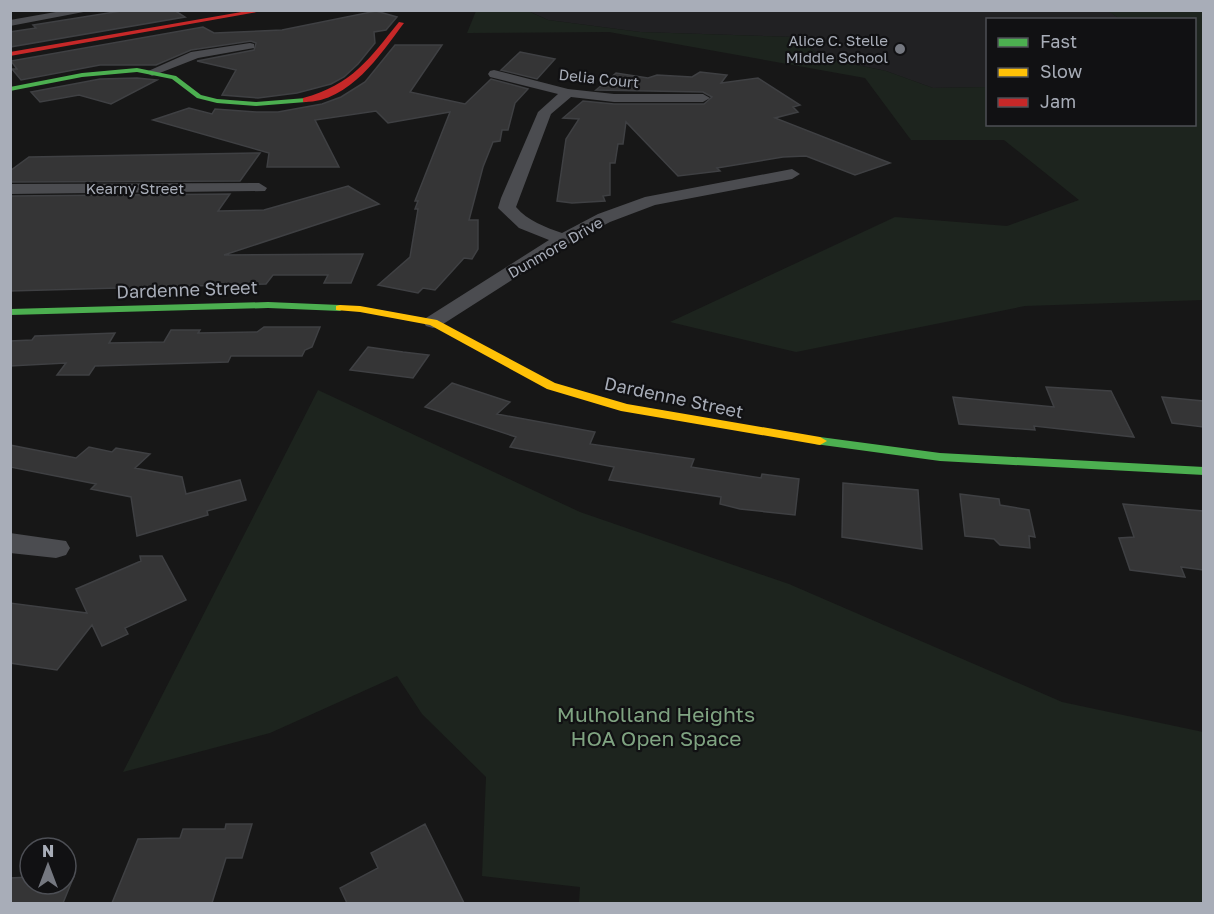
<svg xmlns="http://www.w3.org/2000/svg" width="1214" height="914" font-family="'Golos Text',sans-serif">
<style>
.built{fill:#212123}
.green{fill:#1d241e}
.building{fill:#353536;stroke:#3f4043;stroke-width:1.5}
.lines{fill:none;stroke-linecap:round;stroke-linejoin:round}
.street{fill:#4b4c50;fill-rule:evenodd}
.fast{fill:#4caf50;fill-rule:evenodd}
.slow{fill:#ffc107;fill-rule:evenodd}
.jam{fill:#c62828;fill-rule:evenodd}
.poi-dot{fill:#757880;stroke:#111113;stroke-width:2}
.labels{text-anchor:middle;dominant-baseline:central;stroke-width:4.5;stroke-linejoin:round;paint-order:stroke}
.far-poi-label{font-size:15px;fill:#a8adb8;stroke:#111113;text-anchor:end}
.far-street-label{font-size:15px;fill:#a8adb8;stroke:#111113}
.street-label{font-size:18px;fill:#a8adb8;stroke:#111113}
.near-park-label{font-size:21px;fill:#7fa381;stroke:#111113}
</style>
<rect width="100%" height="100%" fill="#171717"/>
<path class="built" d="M 1108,10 L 1120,19 L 988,20 L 987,87 L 933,88 L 886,71 L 823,58 L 796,37 L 640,32 L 548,20 L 528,11 Z"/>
<path class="green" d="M 528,11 L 548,20 L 640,32 L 796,37 L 823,58 L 886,71 L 933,88 L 987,87 L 988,124 L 1194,124 L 1194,20 L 1120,19 L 1108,11 L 1203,11 L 1203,300 L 1025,306 L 796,352 L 670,322 L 895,217 L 1007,226 L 1079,200 L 1004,140 L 911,140 L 865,78 L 609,32 L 467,33 L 476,11 Z
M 318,390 L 580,512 L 789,584 L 1062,702 L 1203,732 L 1203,903 L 579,903 L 580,887 L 482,876 L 486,777 L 422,714 L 397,676 L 270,733 L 123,772 Z"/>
<path class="building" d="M 127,10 L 174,10 L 185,17 L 10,47 L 10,32 L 36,28 L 33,25 Z
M 376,11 L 397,17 L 386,30 L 374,32 L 375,43 L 358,64 L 344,77 L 331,84 L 297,93 L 258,98 L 222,95 L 236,70 L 197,61 L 254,50 L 256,43 L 251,41 L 191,50 L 156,65 L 100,65 L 21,80 L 12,69 L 17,69 L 11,61 L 203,27 L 214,33 L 282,30 Z
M 395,45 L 442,45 L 410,92 L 465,104 L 491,79 L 528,89 L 515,103 L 508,130 L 502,130 L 500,141 L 493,142 L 483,167 L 469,220 L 478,220 L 478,249 L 472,259 L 464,258 L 435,290 L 423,288 L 418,293 L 378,285 L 410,257 L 418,209 L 415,209 L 418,201 L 415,201 L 450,112 L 388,123 L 376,111 L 315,120 L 339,167 L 267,167 L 269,153 L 153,120 L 189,108 L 212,114 L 215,109 L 256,112 L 278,112 L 322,104 L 341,97 L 365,82 Z
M 520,52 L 555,59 L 537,79 L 501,70 Z
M 700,72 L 727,75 L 721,83 L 758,78 L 800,105 L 793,107 L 798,112 L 775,118 L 890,163 L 855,175 L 806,156 L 783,157 L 717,168 L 720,171 L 678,176 L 626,122 L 623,144 L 618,144 L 615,163 L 610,163 L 610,195 L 603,196 L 605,201 L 572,203 L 557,201 L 566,139 L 579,119 L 563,118 L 583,101 L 614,104 L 704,104 L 712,97 L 703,92 L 596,90 L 616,73 L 648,78 L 657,75 L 692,77 Z
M 137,78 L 157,80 L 111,104 L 79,95 L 40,102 L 31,92 L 100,79 Z
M 260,153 L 240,181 L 10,182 L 10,171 L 29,157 Z
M 348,186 L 379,204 L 224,255 L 363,254 L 351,283 L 324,283 L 328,275 L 273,275 L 266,284 L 10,291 L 10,196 L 230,194 L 218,211 L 264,210 Z
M 264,327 L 320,327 L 312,347 L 305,350 L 302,356 L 231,356 L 228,362 L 95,366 L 89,375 L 57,375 L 66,363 L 10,366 L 10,341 L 32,340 L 35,336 L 115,333 L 109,343 L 164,342 L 171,330 L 200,330 L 198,333 L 257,332 Z
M 368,347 L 403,352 L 429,355 L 413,378 L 350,370 Z
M 452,383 L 510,402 L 497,414 L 595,432 L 590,444 L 694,459 L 691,467 L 761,478 L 762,474 L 799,479 L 795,515 L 740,509 L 720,504 L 721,497 L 609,480 L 614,467 L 510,447 L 516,437 L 425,407 Z
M 1046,387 L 1111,391 L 1134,437 L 1034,426 L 1035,430 L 959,424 L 953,397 L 1054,407 Z
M 1162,397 L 1203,401 L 1203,427 L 1172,423 Z
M 10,445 L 76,458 L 89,447 L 112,452 L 116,448 L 150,454 L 135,468 L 182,477 L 186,494 L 240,480 L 246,500 L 207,511 L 208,515 L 137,536 L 131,497 L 91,489 L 96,484 L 10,467 Z
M 843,483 L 918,490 L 922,549 L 842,537 Z
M 960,494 L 999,499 L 1000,505 L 1029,510 L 1035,537 L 1029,536 L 1030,548 L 1000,545 L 994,539 L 965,536 Z
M 1123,504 L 1203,511 L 1203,570 L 1181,567 L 1185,577 L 1130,570 L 1119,538 L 1134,537 Z
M 140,556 L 162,556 L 186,600 L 125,628 L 128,634 L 102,646 L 92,625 L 57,670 L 10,663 L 10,603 L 87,613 L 76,589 L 141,561 Z
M 226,824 L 252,824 L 242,858 L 226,858 L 212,903 L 112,903 L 138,839 L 180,838 L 183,829 L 225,829 Z
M 425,824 L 464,903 L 347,903 L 340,888 L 378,868 L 371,853 Z
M 66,876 L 74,876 L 63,903 L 10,903 L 10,878 L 30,877 L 30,884 L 66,884 Z"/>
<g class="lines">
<path class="street" d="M 67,10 L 94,10 L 10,26 L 10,20 Z
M 250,43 L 254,44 L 254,48 L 198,58 L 152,76 L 146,72 L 191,52 Z
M 494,70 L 568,89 L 614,94 L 703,94 L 710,98 L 703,102 L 614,102 L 571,97 L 551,114 L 516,207 C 528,221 545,227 562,233 L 598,214 L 645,197 L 792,169 L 800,174 L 792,179 L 655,205 L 610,222 L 570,243 L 440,326 L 433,328 L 426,326 L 423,322 L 426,318 L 549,240 L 519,228 L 498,208 L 501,198 L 538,112 L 558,94 L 490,77 L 488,74 L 490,71 Z
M 259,183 L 267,188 L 265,191 L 10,194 L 10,184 Z
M 10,533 L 66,541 L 70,548 L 66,555 L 56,558 L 10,553 Z"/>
<path class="fast" d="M 137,68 L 176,76 L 201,95 L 217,99 L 256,102 L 306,98 L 310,100 L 306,102 L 256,106 L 217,103 L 197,98 L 172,79 L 137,72 L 82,77 L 10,91 L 10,87 L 82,73 Z
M 268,302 L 340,305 L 345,308 L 340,311 L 268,308 L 10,315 L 10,309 Z
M 820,437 L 940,453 L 1204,467 L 1204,475 L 940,461 L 815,444 L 813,441 Z"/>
<path class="slow" d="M 340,305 L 360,306 L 437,320 L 555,383 L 627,404 L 820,437 L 827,441 L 820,445 L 621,411 L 547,389 L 430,325 L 360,312 L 336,310 L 336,306 Z"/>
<path class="jam" d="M 253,10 L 268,10 L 10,56 L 10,52 Z
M 399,22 L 404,23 C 380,55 349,103 303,102 L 303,98 C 352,85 369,59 399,22 Z"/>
</g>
<circle class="poi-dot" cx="900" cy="49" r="6"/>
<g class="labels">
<g class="far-poi-label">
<text x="888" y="40">Alice C. Stelle<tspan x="888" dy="17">Middle School</tspan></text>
</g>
<g class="far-street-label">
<text transform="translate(599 78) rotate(6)">Delia Court</text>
<text x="135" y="188">Kearny Street</text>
<text transform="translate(555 247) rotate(-30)">Dunmore Drive</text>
</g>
<g class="street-label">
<text transform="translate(187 289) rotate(-2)">Dardenne Street</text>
<text transform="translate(674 397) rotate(12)">Dardenne Street</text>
</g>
<g class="near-park-label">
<text x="656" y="714">Mulholland Heights<tspan x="656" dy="24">HOA Open Space</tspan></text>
</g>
</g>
<rect width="1214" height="914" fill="none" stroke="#a8adb8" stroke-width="24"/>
<rect x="986" y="18" width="210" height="108" fill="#111113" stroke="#4d4f55" stroke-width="1.5"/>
<rect x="998" y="38" width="30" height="9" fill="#4caf50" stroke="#4d4f55" stroke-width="1.5"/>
<text x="1040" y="48" font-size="18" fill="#a8adb8">Fast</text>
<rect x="998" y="68" width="30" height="9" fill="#ffc107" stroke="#4d4f55" stroke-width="1.5"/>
<text x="1040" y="78" font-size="18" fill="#a8adb8">Slow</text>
<rect x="998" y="98" width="30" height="9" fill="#c62828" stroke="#4d4f55" stroke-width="1.5"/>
<text x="1040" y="108" font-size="18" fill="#a8adb8">Jam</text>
<g transform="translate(48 866)"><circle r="28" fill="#111113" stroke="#4d4f55" stroke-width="1.5"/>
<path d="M0-4.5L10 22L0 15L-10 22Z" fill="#757880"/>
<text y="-9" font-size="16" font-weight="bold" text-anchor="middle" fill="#a8adb8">N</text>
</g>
</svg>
